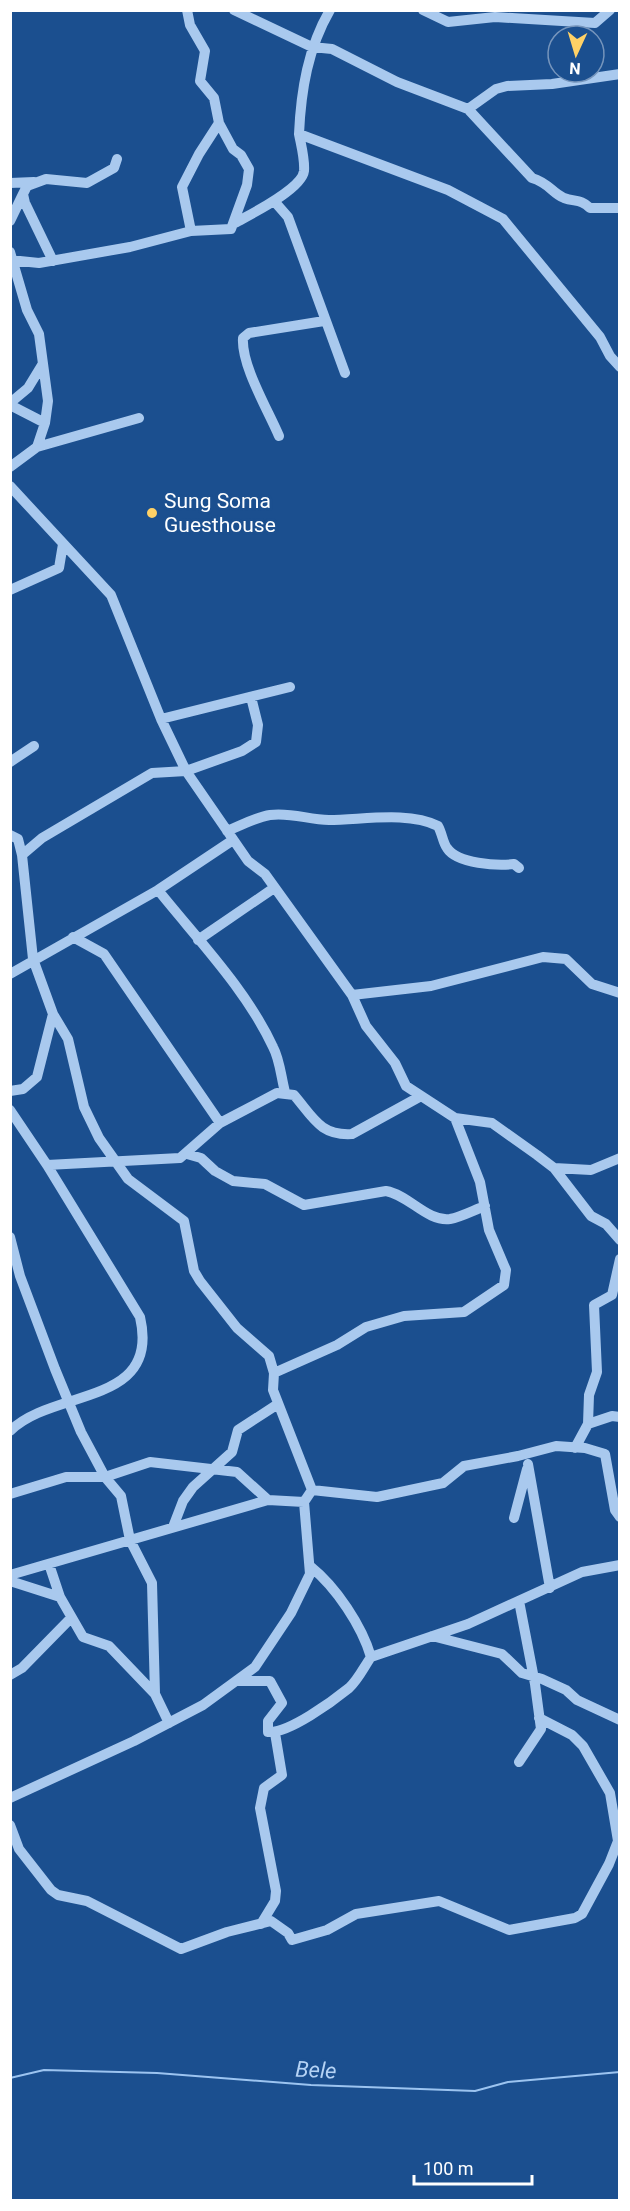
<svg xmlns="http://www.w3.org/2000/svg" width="630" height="2211" font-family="Roboto,sans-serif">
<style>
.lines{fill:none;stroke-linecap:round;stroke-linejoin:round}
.stream{stroke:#9cc4f0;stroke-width:2}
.minor{stroke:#a9c9ee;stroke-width:10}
.poi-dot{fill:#ffd166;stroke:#1b4f8f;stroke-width:2}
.labels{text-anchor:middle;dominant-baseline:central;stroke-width:6;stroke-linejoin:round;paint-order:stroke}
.poi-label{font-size:21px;fill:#fff;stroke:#1b4f8f;text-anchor:start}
.water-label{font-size:22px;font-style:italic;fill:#b5d3f5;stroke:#1b4f8f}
</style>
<rect width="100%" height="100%" fill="#1b4f8f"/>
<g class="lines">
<path class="stream" d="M 10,2078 L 44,2070 L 157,2073 L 311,2085 L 475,2091 L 508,2082 L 620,2072"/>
<path class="minor" d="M 234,10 L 312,47 L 332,49 L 397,82 L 468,109 L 532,178 C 549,183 552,193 564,198 C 575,202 581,199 590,208 L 620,208
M 330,10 C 308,48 301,90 299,134 L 448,190 L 503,219 L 600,337 L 610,356 L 620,367
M 423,10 L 448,22 L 495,17 L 595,23 L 610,10
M 468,109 L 496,89 L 507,86 L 552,84 L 620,74
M 10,183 L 34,182
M 274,201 L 288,217 L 345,373
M 10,221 L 23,194
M 235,223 C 251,214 302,189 304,171 C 305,159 301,145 299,134
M 191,231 L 182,187 L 199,154 L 219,123
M 10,252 L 27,310 L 39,334 L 48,401 L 45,423 L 37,447 L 10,467
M 10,260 L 39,263 L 130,247 L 191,231 L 231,229 L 247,185 L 249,169 L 241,155 L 233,149 L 219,123 L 214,98 L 200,81 L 205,51 L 190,25 L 187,10
M 53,261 L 25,203 L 23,194 L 27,186 L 46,179 L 87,183 L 114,168 L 117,159
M 10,403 L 28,388 L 42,365
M 10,405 L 45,423
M 279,436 C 268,410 241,365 243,338 L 249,333 L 324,321
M 37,447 L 139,418
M 10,486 L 111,595 L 161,719 L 186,771 L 248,861 L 265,874 L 352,995 L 366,1026 L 395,1063 L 406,1086 L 455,1118 L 492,1123 L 537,1155 L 554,1168 L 591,1216 L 606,1224 L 620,1240
M 10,590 L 59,568 L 63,544
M 161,719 L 290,687
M 10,762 L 34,746
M 227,831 C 240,826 256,817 270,815 C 291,812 309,820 329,820 C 362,820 408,811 438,826 C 442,833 443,843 447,848 C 457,864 498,866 514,864 L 519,868
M 10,835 L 18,839 L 22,855 L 33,959 L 53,1014 L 68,1039 L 84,1107 L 99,1138 L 128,1179 L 184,1221 L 194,1271 L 200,1281 L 237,1328 L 269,1356 L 274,1373 L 273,1390 L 312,1490
M 22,855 L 42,838 L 152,773 L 186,771 L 242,751 L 256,742 L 258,725 L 251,697
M 158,890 C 198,940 246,989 273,1047 C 280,1060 281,1077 285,1092
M 73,937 L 104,954 L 220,1123
M 198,940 L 274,888
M 10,974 L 158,890 L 233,840
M 352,995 L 431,986 L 543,957 L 566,959 L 592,984 L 620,993
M 10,1091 L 23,1089 L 37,1077 L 53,1014
M 10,1110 L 47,1165 L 140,1317 C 161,1407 53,1388 10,1431
M 187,1154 L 201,1158 L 215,1171 L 233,1181 L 265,1184 L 304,1205 L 386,1191 C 409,1195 427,1222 450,1219 C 461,1217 474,1210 485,1206
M 47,1165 L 180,1158 L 220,1123 L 277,1093 L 294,1095 C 313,1117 320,1136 352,1134 L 421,1096
M 554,1168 L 591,1170 L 620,1158
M 10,1237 L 20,1276 L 55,1369 L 81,1432 L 105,1477 L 121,1496 L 130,1540 L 152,1583 L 155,1694
M 274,1373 L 337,1345 L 366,1327 L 404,1316 L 464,1312 L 504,1285 L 506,1270 L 489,1230 L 480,1182 L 455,1118
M 588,1424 L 612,1416 L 620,1417
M 575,1448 L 588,1424 L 589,1395 L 597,1372 L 594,1305 L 612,1295 L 620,1259
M 528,1464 L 550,1588
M 312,1490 L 377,1497 L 443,1483 L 464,1466 L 518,1456 L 556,1446 L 585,1448 L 605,1454 L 615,1510 L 620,1517
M 10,1494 L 66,1477 L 105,1477 L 150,1462 L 237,1472 L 268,1500
M 514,1518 L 527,1469
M 173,1527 L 183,1501 L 193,1487 L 232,1452 L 238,1430 L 278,1404
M 49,1564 L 60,1597 L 83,1637 L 109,1646 L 155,1694 L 169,1723
M 10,1575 L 268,1500 L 304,1502
M 10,1581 L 60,1597
M 432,1636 L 502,1654 L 522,1673 L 542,1679 L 566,1690 L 577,1700 L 620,1720
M 371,1657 L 468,1624 L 582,1572 L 620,1565
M 10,1675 L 22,1668 L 71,1618
M 239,1681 L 270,1681 L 282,1703 L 268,1721 L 268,1732 C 288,1734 333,1701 349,1688 C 358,1680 364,1667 371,1657 C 362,1626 336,1587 311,1567
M 519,1762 L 541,1729 L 535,1684 L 519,1601
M 10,1798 L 134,1741 L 203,1705 L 255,1667 L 291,1613 L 310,1574 L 304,1502 L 312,1490
M 10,1825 L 19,1849 L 51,1890 L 58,1895 L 87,1901 L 181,1949 L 227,1932 L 271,1921 L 288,1933 L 292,1940 L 327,1930 L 356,1914 L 439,1901 L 509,1930 L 575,1918 L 582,1914 L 609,1864 L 618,1841 L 610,1793 L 583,1746 L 572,1735 L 539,1718
M 261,1924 L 275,1901 L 276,1891 L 260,1808 L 264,1788 L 282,1775 L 275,1733"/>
</g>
<circle class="poi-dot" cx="152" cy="513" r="6"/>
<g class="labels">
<g class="poi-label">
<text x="164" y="501">Sung Soma<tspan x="164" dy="24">Guesthouse</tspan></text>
</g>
<g class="water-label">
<text transform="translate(316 2070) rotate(3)">Bele</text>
</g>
</g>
<rect width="630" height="2211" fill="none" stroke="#ffffff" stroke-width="24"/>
<g transform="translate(576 54) rotate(184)"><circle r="28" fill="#1b4f8f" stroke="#7695bc" stroke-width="1.5"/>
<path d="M0-4.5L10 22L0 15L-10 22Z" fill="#ffd166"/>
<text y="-9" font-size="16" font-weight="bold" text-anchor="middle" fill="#ffffff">N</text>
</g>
<path d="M414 2175v9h118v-9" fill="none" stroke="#ffffff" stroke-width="3"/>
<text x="423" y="2175" font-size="18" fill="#ffffff" stroke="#1b4f8f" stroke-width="4.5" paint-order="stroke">100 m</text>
</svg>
